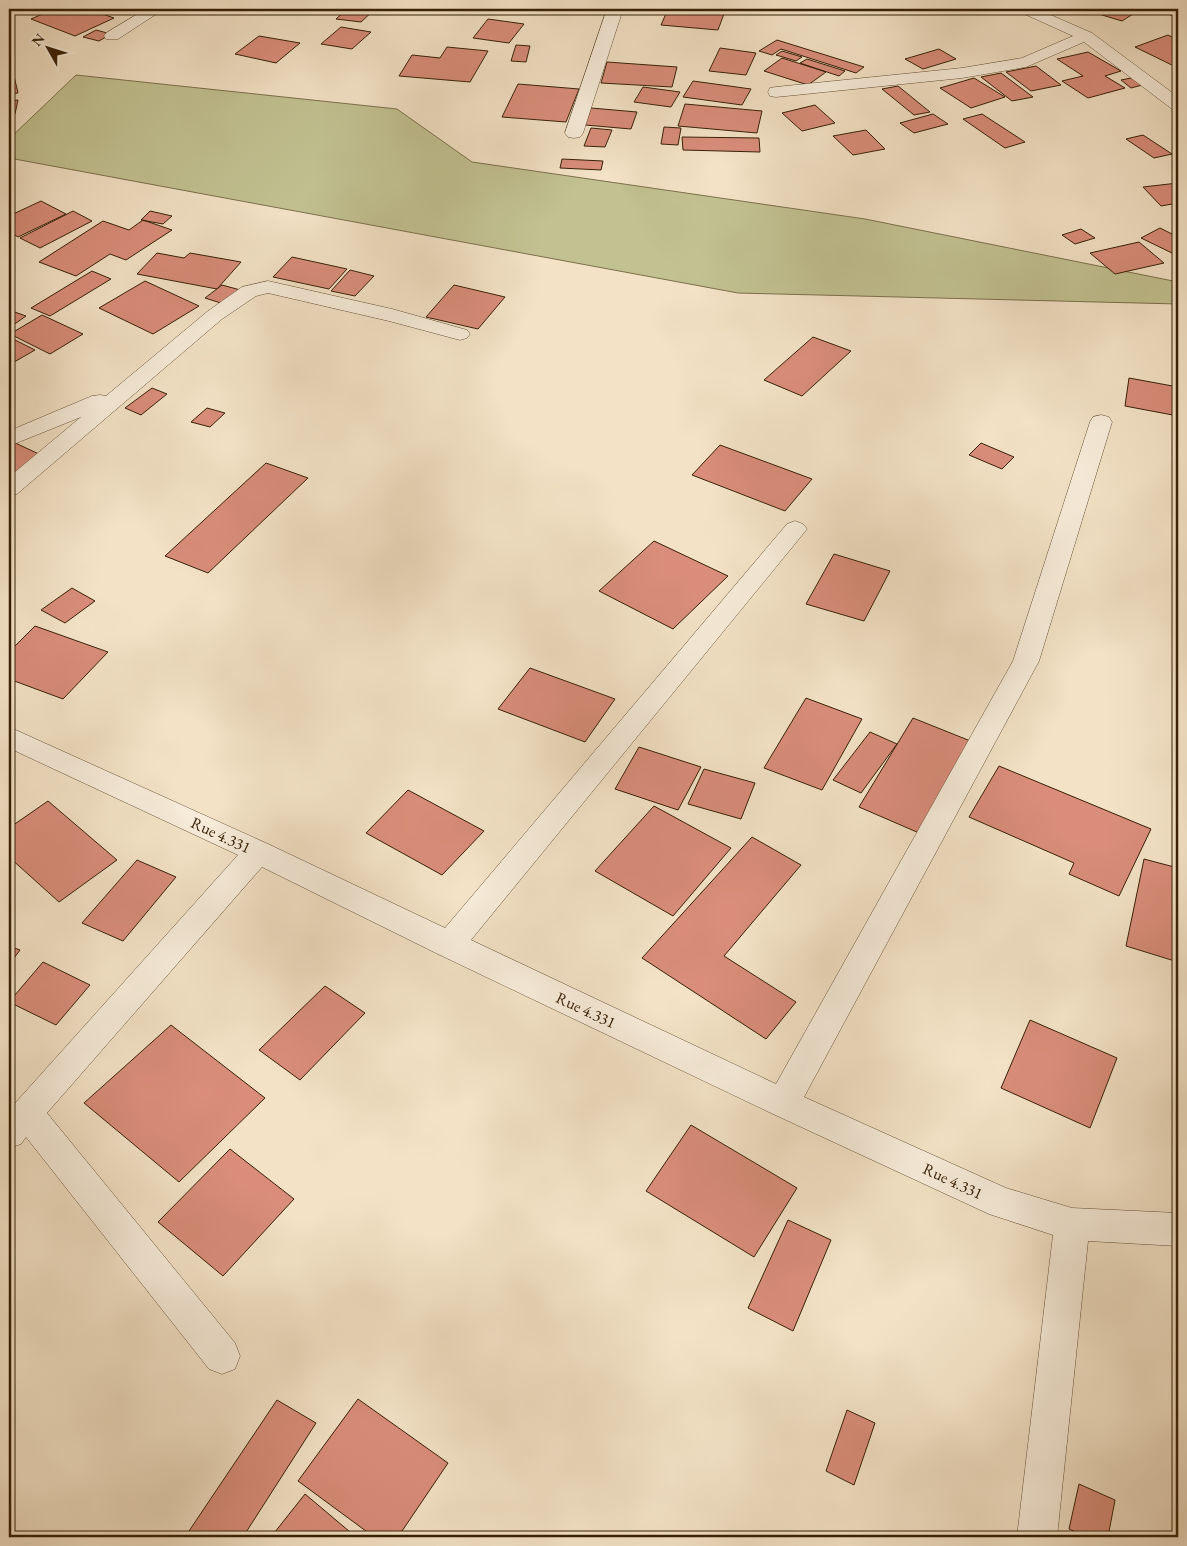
<svg xmlns="http://www.w3.org/2000/svg" width="1187" height="1546" font-family="'EB Garamond',serif">
<style>
.green{fill:#c2c191;stroke:#7c704c}
.building{fill:#d98d7a;stroke:#372006}
.lines{fill:none;stroke-linecap:round;stroke-linejoin:round}
.minor-casing{stroke:#665036;stroke-width:1}
.minor{fill:#f7ecda;fill-rule:evenodd}
.labels{text-anchor:middle;dominant-baseline:central;stroke-width:5;stroke-linejoin:round;paint-order:stroke}
.street-label{font-size:16px;fill:#372006;stroke:#f7ecda}
</style>
<rect width="100%" height="100%" fill="#f3e2c6"/>
<filter id="stains"><feTurbulence type="fractalNoise" baseFrequency=".004" numOctaves="4"/><feColorMatrix values="0 0 0 0 .2 0 0 0 0 .09 0 0 0 0 .02 0 0 0 .5 -.17"/></filter>
<radialGradient id="worn" r=".72"><stop offset=".6" stop-color="#630" stop-opacity="0"/><stop offset="1" stop-color="#630" stop-opacity=".3"/></radialGradient>
<path class="green" d="M 76,75 L 397,109 L 472,162 L 865,219 L 1178,282 L 1178,304 L 738,293 L 9,158 L 9,139 Z"/>
<path class="building" d="M 54,9 L 88,9 L 114,18 L 75,36 L 31,19 Z
M 210,9 L 251,9 L 244,14 Z
M 347,9 L 375,9 L 361,22 L 336,19 Z
M 668,9 L 697,9 L 725,11 L 718,30 L 661,25 Z
M 1082,9 L 1141,9 L 1122,21 Z
M 1169,9 L 1178,10 L 1178,17 L 1164,13 Z
M 488,19 L 524,24 L 509,43 L 473,38 Z
M 341,27 L 371,32 L 352,49 L 321,44 Z
M 96,30 L 111,34 L 99,41 L 83,37 Z
M 1168,35 L 1178,40 L 1178,68 L 1135,47 Z
M 259,36 L 300,43 L 276,63 L 235,54 Z
M 777,40 L 864,67 L 856,73 L 781,49 L 772,55 L 759,51 Z
M 516,45 L 530,46 L 526,62 L 511,61 Z
M 447,47 L 488,51 L 470,82 L 399,76 L 412,55 L 440,58 Z
M 720,48 L 756,53 L 746,75 L 709,71 Z
M 939,49 L 956,59 L 923,69 L 905,59 Z
M 782,51 L 802,57 L 796,61 L 776,55 Z
M 1088,52 L 1121,71 L 1105,76 L 1125,88 L 1088,98 L 1062,81 L 1083,76 L 1057,59 Z
M 782,58 L 826,72 L 808,85 L 764,71 Z
M 807,59 L 845,71 L 839,76 L 800,63 Z
M 607,62 L 677,67 L 672,87 L 601,83 Z
M 1036,66 L 1061,85 L 1031,91 L 1006,72 Z
M 1001,73 L 1033,97 L 1012,101 L 981,77 Z
M 14,76 L 18,93 L 9,94 L 9,77 Z
M 1136,77 L 1146,84 L 1131,88 L 1121,80 Z
M 974,78 L 1005,97 L 971,108 L 940,88 Z
M 693,81 L 751,89 L 742,105 L 683,97 Z
M 518,84 L 579,89 L 566,122 L 502,117 Z
M 898,86 L 930,112 L 914,115 L 882,89 Z
M 643,87 L 680,92 L 671,107 L 634,102 Z
M 18,100 L 15,114 L 9,115 L 9,101 Z
M 685,104 L 762,111 L 757,133 L 678,126 Z
M 815,105 L 835,123 L 802,131 L 782,113 Z
M 591,108 L 637,112 L 631,129 L 585,125 Z
M 933,114 L 948,124 L 914,133 L 900,123 Z
M 982,114 L 1025,142 L 1005,148 L 963,119 Z
M 664,127 L 681,128 L 678,145 L 661,144 Z
M 591,128 L 612,130 L 605,147 L 584,146 Z
M 866,130 L 885,149 L 853,155 L 833,136 Z
M 1143,135 L 1172,154 L 1154,158 L 1126,139 Z
M 682,137 L 759,138 L 760,152 L 683,150 Z
M 562,159 L 603,161 L 601,170 L 560,168 Z
M 1178,183 L 1178,203 L 1161,206 L 1143,187 Z
M 41,201 L 66,214 L 18,237 L 9,231 L 9,216 Z
M 73,211 L 92,221 L 40,248 L 20,238 Z
M 150,211 L 172,216 L 163,224 L 141,220 Z
M 143,220 L 172,230 L 126,260 L 110,254 L 76,276 L 39,262 L 103,221 L 129,230 Z
M 1160,228 L 1178,237 L 1178,252 L 1174,254 L 1141,238 Z
M 1081,229 L 1095,238 L 1075,244 L 1062,235 Z
M 1139,242 L 1164,263 L 1115,274 L 1090,253 Z
M 157,253 L 184,258 L 190,253 L 241,262 L 217,289 L 137,274 Z
M 292,257 L 347,269 L 329,289 L 273,277 Z
M 350,270 L 374,276 L 355,296 L 331,291 Z
M 92,271 L 111,279 L 50,316 L 31,308 Z
M 145,281 L 199,306 L 153,334 L 99,308 Z
M 222,285 L 244,291 L 227,305 L 205,298 Z
M 454,285 L 505,297 L 478,329 L 426,317 Z
M 9,310 L 26,316 L 9,328 Z
M 42,315 L 83,334 L 50,354 L 10,334 Z
M 9,337 L 35,350 L 9,365 Z
M 813,337 L 851,351 L 802,396 L 764,380 Z
M 1129,378 L 1178,387 L 1178,416 L 1125,406 Z
M 152,388 L 167,394 L 141,415 L 125,408 Z
M 207,408 L 225,413 L 210,427 L 191,422 Z
M 9,440 L 41,455 L 9,477 Z
M 981,443 L 1014,457 L 1002,469 L 969,455 Z
M 720,445 L 812,479 L 785,511 L 692,475 Z
M 266,463 L 308,478 L 208,573 L 165,556 Z
M 654,541 L 728,576 L 673,629 L 599,591 Z
M 834,554 L 890,571 L 864,621 L 806,604 Z
M 72,588 L 95,601 L 65,623 L 41,610 Z
M 35,626 L 108,652 L 63,699 L 9,679 L 9,652 Z
M 530,668 L 615,699 L 585,742 L 498,709 Z
M 806,698 L 862,719 L 822,790 L 764,768 Z
M 913,718 L 978,744 L 926,836 L 859,807 Z
M 870,732 L 897,744 L 861,793 L 833,780 Z
M 639,747 L 701,767 L 678,810 L 615,789 Z
M 999,766 L 1151,829 L 1119,896 L 1069,874 L 1074,863 L 969,817 Z
M 704,769 L 755,783 L 741,819 L 688,804 Z
M 408,790 L 484,831 L 442,875 L 366,833 Z
M 48,801 L 117,860 L 59,902 L 9,857 L 9,828 Z
M 654,806 L 731,848 L 673,916 L 595,871 Z
M 752,837 L 801,865 L 724,956 L 796,1002 L 766,1039 L 642,958 Z
M 1144,859 L 1178,868 L 1178,962 L 1126,946 Z
M 137,860 L 176,877 L 123,941 L 82,923 Z
M 9,946 L 20,950 L 9,965 Z
M 43,962 L 90,985 L 56,1025 L 9,1002 Z
M 325,986 L 365,1013 L 300,1080 L 259,1050 Z
M 1030,1020 L 1117,1058 L 1090,1128 L 1001,1088 Z
M 171,1025 L 265,1098 L 179,1182 L 84,1103 Z
M 691,1125 L 797,1188 L 754,1257 L 646,1191 Z
M 230,1149 L 294,1199 L 223,1276 L 158,1222 Z
M 788,1220 L 831,1240 L 793,1331 L 748,1308 Z
M 358,1399 L 448,1463 L 398,1537 L 374,1537 L 298,1481 Z
M 277,1400 L 316,1423 L 243,1537 L 185,1537 Z
M 847,1410 L 875,1423 L 854,1485 L 826,1471 Z
M 1079,1484 L 1115,1500 L 1108,1537 L 1088,1537 L 1069,1529 Z
M 305,1494 L 356,1537 L 271,1537 Z"/>
<g class="lines">
<defs>
<path id="minor" d="M 146,9 L 164,9 L 118,39 L 106,39 L 104,36 L 106,33 Z
M 607,9 L 623,9 L 583,133 L 580,137 L 574,138 L 568,137 L 565,133 Z
M 1017,9 L 1037,9 L 1092,33 L 1178,97 L 1178,110 L 1172,109 L 1084,42 L 1026,67 L 962,78 L 776,97 L 770,96 L 768,92 L 770,88 L 776,87 L 962,68 L 1022,58 L 1073,36 L 1020,12 Z
M 268,281 L 392,309 L 467,330 L 470,334 L 467,338 L 460,340 L 389,321 L 268,293 L 256,296 L 222,319 L 17,494 L 9,496 L 9,477 L 81,417 L 9,446 L 9,431 L 92,396 L 100,395 L 106,396 L 208,311 L 242,287 Z
M 1101,415 L 1109,417 L 1112,422 L 1039,661 L 804,1097 L 1006,1188 L 1072,1208 L 1178,1213 L 1178,1246 L 1088,1241 L 1057,1537 L 1017,1537 L 1053,1235 L 989,1214 L 771,1113 L 438,954 L 262,867 L 47,1113 L 235,1343 L 240,1356 L 235,1369 L 222,1374 L 209,1369 L 26,1137 L 21,1144 L 9,1148 L 9,1110 L 238,855 L 9,748 L 9,727 L 268,844 L 445,928 L 787,524 L 795,521 L 803,524 L 807,529 L 803,534 L 471,940 L 776,1084 L 1013,661 L 1090,422 L 1093,417 Z"/>
</defs>
<use href="#minor" class="minor-casing"/>
<use href="#minor" class="minor"/>
</g>
<g class="labels">
<g class="street-label">
<text transform="translate(221 835) rotate(25)">Rue 4.331</text>
<text transform="translate(586 1010) rotate(25)">Rue 4.331</text>
<text transform="translate(953 1181) rotate(25)">Rue 4.331</text>
</g>
</g>
<rect width="1187" height="1546" fill="none" stroke="#f3e2c6" stroke-width="30"/>
<rect x="10" y="10" width="1167" height="1526" fill="none" stroke="#372006" stroke-width="2.5"/>
<rect x="15" y="15" width="1157" height="1516" fill="none" stroke="#372006"/>
<g transform="translate(48 48) rotate(309)" stroke="#f7ecda" stroke-width="4" paint-order="stroke">
<path d="M0-4L9 19L0 12L-9 19Z" fill="#372006"/>
<text y="-8" font-size="14" font-weight="bold" text-anchor="middle" fill="#372006">N</text>
</g>
<rect width="100%" height="100%" filter="url(#stains)"/>
<rect width="100%" height="100%" fill="url(#worn)"/>
</svg>
